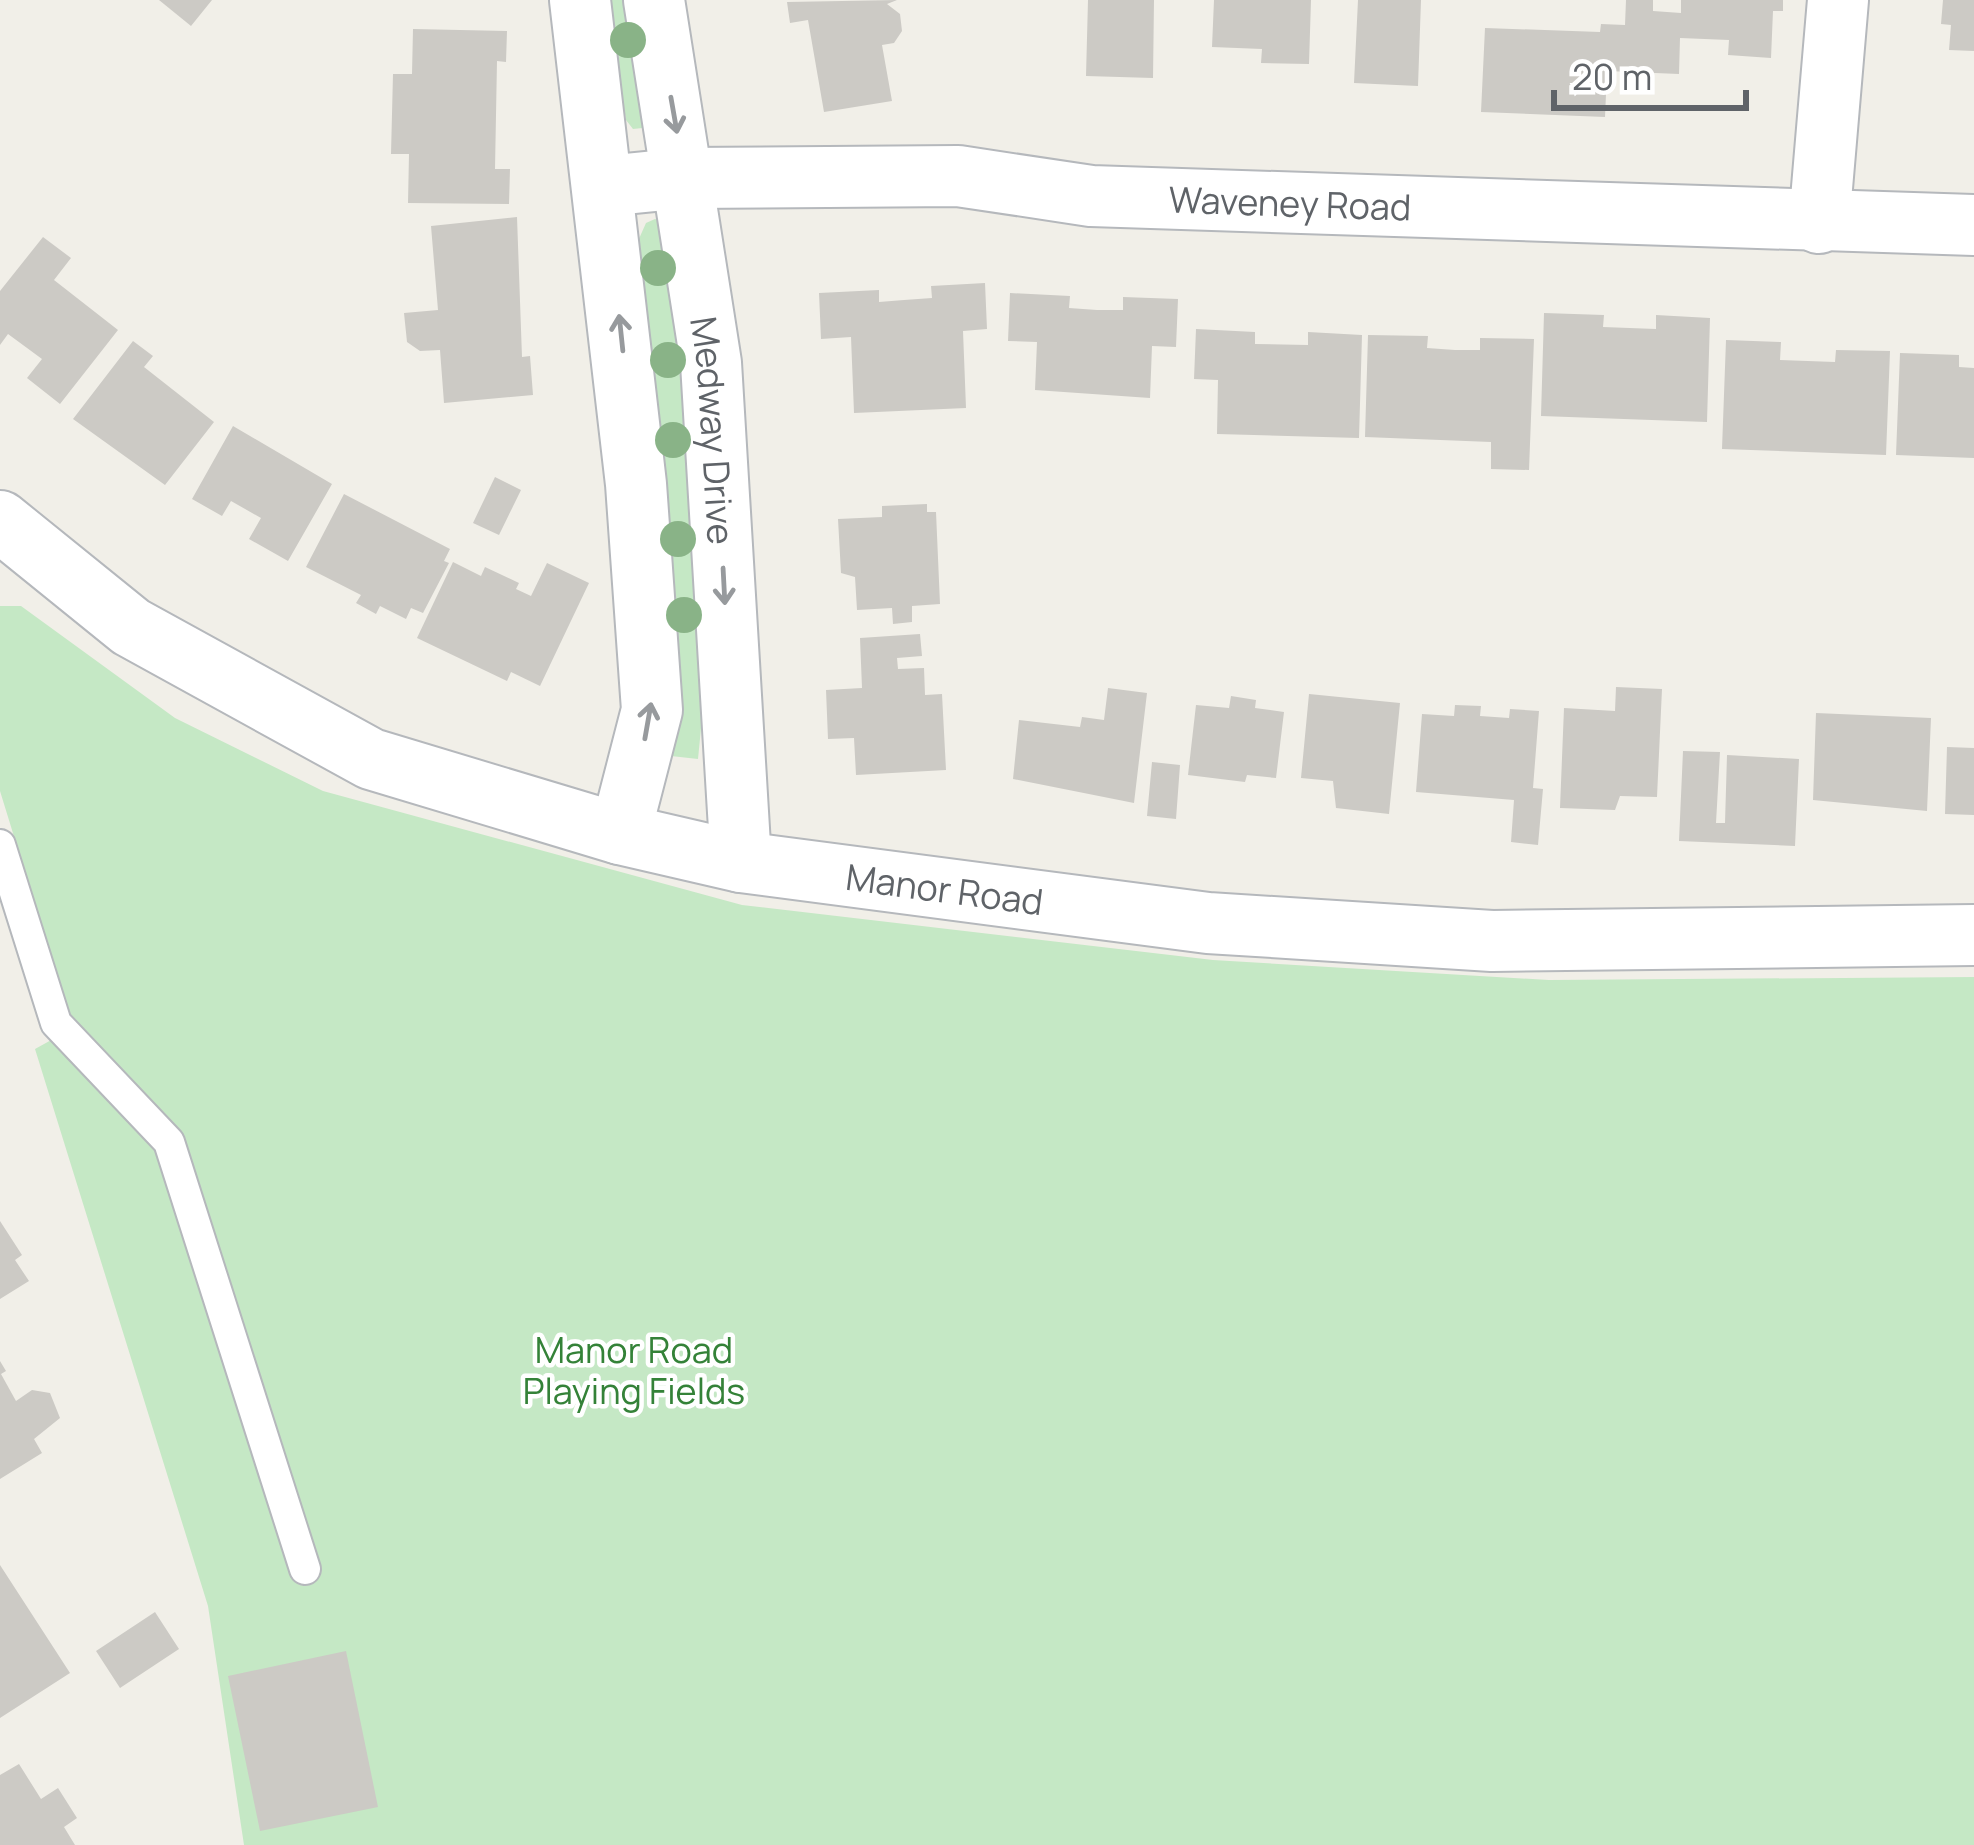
<svg xmlns="http://www.w3.org/2000/svg" width="1974" height="1845" font-family="Manrope,sans-serif">
<style>
.green{fill:#c5e8c5}
.building{fill:#cccac5}
.lines{fill:none;stroke-linecap:round;stroke-linejoin:round}
.service-casing{stroke:#b5b8bc;stroke-width:34}
.minor-casing{stroke:#b5b8bc;stroke-width:64}
.service{stroke:#fff;stroke-width:30}
.minor{stroke:#fff;stroke-width:60}
.tree{fill:#89b387}
.oneway{stroke:#979a9d}
.labels{text-anchor:middle;dominant-baseline:central;stroke-width:9;stroke-linejoin:round;paint-order:stroke}
.street-label{font-size:36px;fill:#5f6368;stroke:#fff}
.park-label{font-size:36px;fill:#348238;stroke:#fff}
</style>
<rect width="100%" height="100%" fill="#f1efe8"/>
<path class="green" d="M 606,0 L 635,0 L 652,127 L 633,129 L 626,120 Z
M 655,219 L 666,223 L 673,239 L 705,688 L 698,759 L 671,756 L 676,684 L 638,241 L 646,223 Z
M 0,606 L 21,606 L 175,718 L 323,791 L 742,905 L 1213,960 L 1549,980 L 1974,977 L 1974,1845 L 244,1845 L 208,1606 L 35,1049 L 73,1028 L 0,791 Z"/>
<path class="building" d="M 159,0 L 212,0 L 191,26 Z
M 897,0 L 887,4 L 900,14 L 902,31 L 894,43 L 882,45 L 892,101 L 824,112 L 808,20 L 790,23 L 787,2 Z
M 1088,0 L 1154,0 L 1153,78 L 1086,76 Z
M 1214,0 L 1311,0 L 1309,64 L 1261,63 L 1262,49 L 1212,47 Z
M 1358,0 L 1421,0 L 1418,86 L 1354,83 Z
M 1626,0 L 1653,0 L 1653,11 L 1681,13 L 1681,0 L 1783,0 L 1783,11 L 1773,11 L 1771,58 L 1728,55 L 1729,40 L 1680,38 L 1679,74 L 1607,71 L 1605,117 L 1481,112 L 1485,28 L 1600,32 L 1601,24 L 1625,25 Z
M 1943,0 L 1974,0 L 1974,51 L 1949,50 L 1951,25 L 1941,24 Z
M 413,29 L 507,31 L 506,62 L 497,61 L 495,169 L 510,169 L 509,204 L 408,203 L 409,154 L 391,154 L 393,74 L 412,74 Z
M 517,217 L 522,357 L 530,356 L 533,395 L 444,403 L 440,350 L 420,351 L 407,342 L 404,313 L 438,310 L 431,226 Z
M 43,237 L 71,258 L 54,280 L 118,330 L 60,404 L 27,378 L 42,359 L 8,334 L 0,345 L 0,291 Z
M 985,283 L 987,329 L 963,331 L 966,408 L 854,413 L 851,337 L 821,339 L 819,293 L 879,290 L 879,302 L 904,300 L 932,298 L 931,286 Z
M 1010,293 L 1070,296 L 1069,308 L 1097,310 L 1123,310 L 1123,297 L 1178,299 L 1176,347 L 1152,346 L 1150,398 L 1035,390 L 1037,342 L 1008,341 Z
M 1544,313 L 1604,315 L 1603,327 L 1656,329 L 1656,315 L 1710,318 L 1707,422 L 1541,416 Z
M 1196,329 L 1255,332 L 1255,344 L 1308,345 L 1308,332 L 1362,335 L 1359,438 L 1217,434 L 1218,380 L 1194,379 Z
M 1368,335 L 1428,336 L 1427,348 L 1455,350 L 1480,350 L 1480,338 L 1534,339 L 1529,470 L 1491,469 L 1491,442 L 1365,437 Z
M 1726,340 L 1781,342 L 1780,360 L 1835,362 L 1836,350 L 1890,351 L 1886,455 L 1722,449 Z
M 133,341 L 153,356 L 144,367 L 214,422 L 165,485 L 73,419 Z
M 1900,353 L 1959,355 L 1959,367 L 1974,368 L 1974,458 L 1896,455 Z
M 233,426 L 332,484 L 288,561 L 249,539 L 261,518 L 231,501 L 222,516 L 192,499 Z
M 495,477 L 521,490 L 499,535 L 473,523 Z
M 344,494 L 450,549 L 444,561 L 449,563 L 423,613 L 411,608 L 406,619 L 380,606 L 376,614 L 356,603 L 361,595 L 306,567 Z
M 927,504 L 927,512 L 936,512 L 940,604 L 912,606 L 912,622 L 893,624 L 892,608 L 857,610 L 855,577 L 841,573 L 838,519 L 882,517 L 882,506 Z
M 453,562 L 481,576 L 485,567 L 519,583 L 516,589 L 531,596 L 547,563 L 589,583 L 540,686 L 511,672 L 507,681 L 417,638 Z
M 920,634 L 922,656 L 897,658 L 898,669 L 924,668 L 925,695 L 942,694 L 946,770 L 856,775 L 854,738 L 828,739 L 826,690 L 862,688 L 860,638 Z
M 1616,687 L 1662,689 L 1657,797 L 1620,796 L 1615,810 L 1560,808 L 1564,708 L 1615,711 Z
M 1108,688 L 1147,693 L 1134,803 L 1013,779 L 1019,720 L 1080,727 L 1082,717 L 1104,720 Z
M 1309,694 L 1400,703 L 1389,814 L 1336,808 L 1333,781 L 1301,778 Z
M 1231,696 L 1256,700 L 1255,708 L 1284,712 L 1276,778 L 1247,775 L 1245,782 L 1188,775 L 1196,705 L 1229,708 Z
M 1455,705 L 1481,706 L 1480,716 L 1509,718 L 1510,709 L 1539,711 L 1533,788 L 1543,789 L 1538,845 L 1511,842 L 1514,800 L 1416,792 L 1422,714 L 1454,716 Z
M 1816,713 L 1931,718 L 1927,811 L 1813,800 Z
M 1947,747 L 1974,748 L 1974,815 L 1945,814 Z
M 1683,751 L 1720,752 L 1716,823 L 1725,823 L 1727,755 L 1799,759 L 1795,846 L 1679,841 Z
M 1152,762 L 1180,765 L 1176,819 L 1147,816 Z
M 0,1221 L 22,1255 L 15,1260 L 29,1281 L 0,1299 Z
M 0,1361 L 6,1371 L 1,1374 L 16,1401 L 32,1390 L 50,1393 L 60,1418 L 34,1439 L 42,1453 L 0,1479 Z
M 0,1565 L 70,1673 L 0,1718 Z
M 155,1612 L 179,1649 L 120,1688 L 96,1651 Z
M 346,1651 L 378,1807 L 260,1831 L 228,1676 Z
M 19,1764 L 41,1799 L 58,1788 L 77,1818 L 64,1827 L 75,1845 L 0,1845 L 0,1775 Z"/>
<g class="lines">
<defs>
<path id="service" d="M 0,845 L 56,1023 L 169,1142 L 305,1569"/>
<g id="minor">
<path d="M 580,0 L 636,484 L 652,710 L 620,834"/>
<path id="s1" d="M 654,0 L 711,363 L 741,862"/>
<path id="s2" d="M 605,186 L 685,178 L 958,176 L 1091,196 L 1974,225"/>
<path d="M 1819,223 L 1838,0"/>
<path id="s3" d="M 0,521 L 131,627 L 371,759 L 620,834 L 741,862 L 1208,923 L 1492,941 L 1974,935"/>
</g>
</defs>
<use href="#service" class="service-casing"/>
<use href="#minor" class="minor-casing"/>
<use href="#service" class="service"/>
<use href="#minor" class="minor"/>
</g>
<g class="tree">
<circle cx="628" cy="40" r="18"/>
<circle cx="658" cy="268" r="18"/>
<circle cx="668" cy="360" r="18"/>
<circle cx="673" cy="440" r="18"/>
<circle cx="678" cy="539" r="18"/>
<circle cx="684" cy="615" r="18"/>
</g>
<defs><path id="oneway-shaft" d="M-6 0H5M1.5-3L5.5 0L1.5 3" fill="none" stroke-width="1.6" stroke-linecap="round" stroke-linejoin="round" transform="scale(3)"/></defs>
<g class="oneway">
<use href="#oneway-shaft" transform="translate(674 115) rotate(80)"/>
<use href="#oneway-shaft" transform="translate(621 333) rotate(-96)"/>
<use href="#oneway-shaft" transform="translate(724 586) rotate(87)"/>
<use href="#oneway-shaft" transform="translate(648 721) rotate(-80)"/>
</g>
<g class="labels">
<g class="street-label">
<text stroke="none"><textPath href="#s2" startOffset="687">Waveney Road</textPath></text>
<text stroke="none"><textPath href="#s1" startOffset="435">Medway Drive</textPath></text>
<text stroke="none"><textPath href="#s3" startOffset="1032">Manor Road</textPath></text>
</g>
<g class="park-label">
<text x="634" y="1349">Manor Road<tspan x="634" dy="41">Playing Fields</tspan></text>
</g>
</g>
<path d="M1554 90v18h192v-18" fill="none" stroke="#5f6368" stroke-width="6"/>
<text x="1572" y="90" font-size="36" fill="#5f6368" stroke="#ffffff" stroke-width="9" paint-order="stroke">20 m</text>
</svg>
